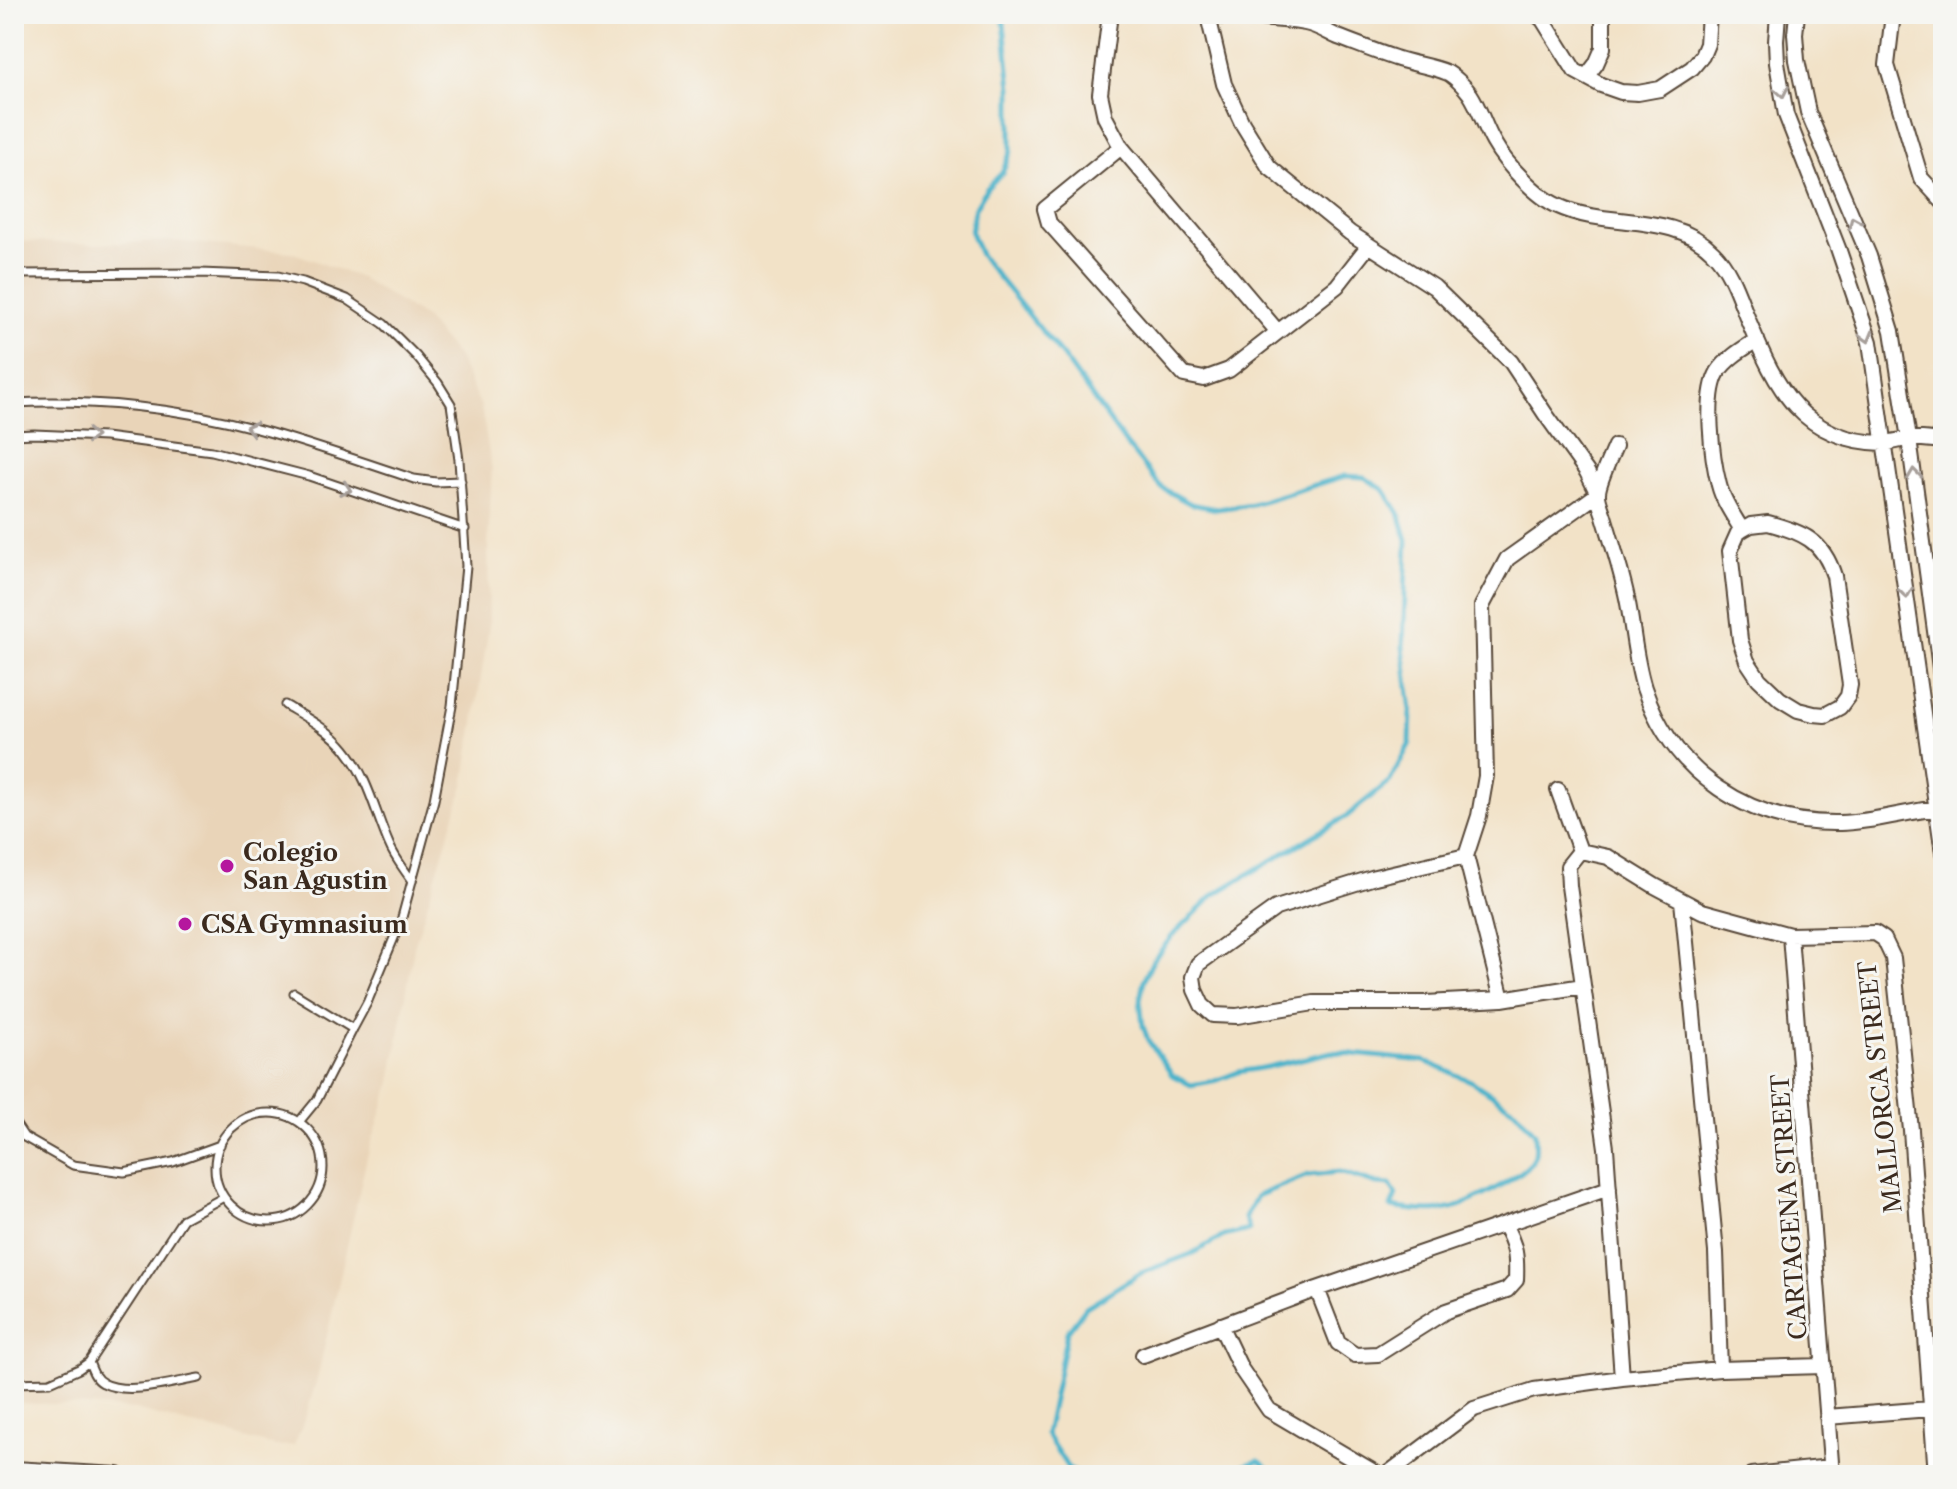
<svg xmlns="http://www.w3.org/2000/svg" width="1957" height="1489" font-family="'Libre Caslon Text',serif">
<style>
.built{fill:#e9d4b8}
.lines{fill:none;stroke-linecap:round;stroke-linejoin:round}
.stream{stroke:#4cb3ca;stroke-width:5}
.service-casing{stroke:#564637;stroke-width:11}
.minor-casing{stroke:#564637;stroke-width:18}
.service{stroke:#fff;stroke-width:7}
.minor{stroke:#fff;stroke-width:14}
.oneway{stroke:#a79f9a}
.poi-dot{fill:#b5179e;stroke:#f6f6f2;stroke-width:3}
.labels{text-anchor:middle;dominant-baseline:central;stroke-width:6;stroke-linejoin:round;paint-order:stroke}
.poi-label{font-size:24px;font-weight:bold;fill:#3b2a1e;stroke:#f6f6f2;text-anchor:start}
.street-label{font-size:24px;fill:#3b2a1e;stroke:#f6f6f2}
</style>
<rect width="100%" height="100%" fill="#f6f6f2"/>
<filter id="ink" filterUnits="userSpaceOnUse"><feTurbulence type="fractalNoise" baseFrequency=".0125" numOctaves="2"/><feDisplacementMap in="SourceGraphic" scale="16" xChannelSelector="R" yChannelSelector="G"/><feConvolveMatrix kernelMatrix="1 2 1 2 8 2 1 2 1" color-interpolation-filters="sRGB"/></filter>
<filter id="wash" filterUnits="userSpaceOnUse"><feTurbulence type="fractalNoise" baseFrequency=".006" numOctaves="4" result="noise"/><feDisplacementMap in="SourceGraphic" scale="32" xChannelSelector="R" yChannelSelector="G"/><feGaussianBlur stdDeviation="1.8" result="paint"/><feColorMatrix in="noise" values="0 0 0 0 0 0 0 0 0 0 0 0 0 0 0 0 0 1.4 0 .05"/><feComposite in="paint" operator="in"/></filter>
<g filter="url(#wash)">
<rect width="100%" height="100%" fill="#f2e2c7"/>
<path class="built" d="M 14,241 L 93,244 L 172,241 L 291,252 L 361,278 L 425,318 L 459,359 L 481,407 L 492,470 L 488,544 L 489,626 L 464,785 L 414,947 L 391,1082 L 367,1157 L 317,1379 L 305,1418 L 294,1445 L 276,1446 L 255,1441 L 229,1433 L 184,1423 L 136,1410 L 78,1405 L 14,1403 Z"/>
<g class="lines">
<path class="stream" d="M 1003,14 L 1011,88 L 1011,151 L 1002,173 L 987,188 L 975,208 L 971,232 L 980,255 L 1065,359 L 1126,444 L 1162,488 L 1191,504 L 1217,509 L 1252,504 L 1345,476 L 1364,477 L 1384,490 L 1399,513 L 1407,540 L 1403,647 L 1411,711 L 1410,743 L 1390,781 L 1347,816 L 1215,894 L 1174,934 L 1153,960 L 1144,980 L 1140,1000 L 1143,1026 L 1148,1040 L 1172,1075 L 1191,1085 L 1218,1080 L 1238,1072 L 1267,1067 L 1332,1052 L 1424,1061 L 1471,1081 L 1515,1110 L 1535,1133 C 1535,1140 1537,1151 1534,1158 C 1528,1174 1465,1207 1448,1209 C 1430,1213 1409,1210 1391,1207 L 1396,1195 L 1390,1185 L 1377,1184 L 1340,1172 L 1308,1175 L 1257,1196 L 1245,1218 L 1249,1230 L 1224,1236 L 1191,1254 L 1141,1273 L 1086,1307 L 1067,1332 L 1046,1434 L 1068,1468 L 1083,1475
M 1212,1475 L 1259,1461 L 1277,1475"/>
</g>
</g>
<g filter="url(#ink)">
<g class="lines">
<defs>
<path id="service" d="M 14,274 L 200,273 L 278,276 L 303,282 L 347,299 L 384,324 L 416,356 L 438,383 L 451,404 L 459,460 L 466,566 L 452,706 L 434,800 L 401,921 L 367,1003 L 353,1029 L 317,1100 L 299,1122
M 14,403 C 93,399 181,408 257,429 C 310,443 362,462 414,479 L 436,482 L 461,481
M 14,435 L 34,434 L 105,437 L 212,451 L 309,476 L 465,529
M 14,623 L 14,629
M 285,705 C 305,717 330,730 345,749 C 368,777 375,812 389,844 C 394,857 404,869 412,881
M 294,993 L 353,1029
M215 1167a54 54 0 1 1 108 0a54 54 0 1 1-108 0Z
M 14,1122 L 24,1137 L 73,1165 L 124,1172 L 173,1162 L 220,1145
M 89,1362 C 92,1370 95,1379 103,1383 C 127,1396 174,1382 199,1378
M 14,1383 L 50,1382 L 79,1369 L 89,1362 L 183,1219 L 224,1197"/>
<path id="minor" d="M 1110,14 L 1100,94 L 1105,117 L 1121,147 L 1278,332
M 1190,14 C 1229,18 1265,16 1305,23 C 1317,25 1327,32 1338,37 C 1357,44 1376,52 1395,58 C 1412,64 1432,66 1448,73 C 1455,77 1465,87 1470,94 C 1480,109 1485,128 1494,143 C 1505,163 1537,197 1558,206 C 1607,229 1673,211 1713,252 C 1732,271 1739,298 1749,322 C 1776,388 1802,441 1883,443 C 1891,443 1899,440 1907,439 C 1919,438 1931,440 1943,441
M 1536,14 L 1543,20 L 1575,71 L 1601,85 L 1621,92 L 1638,93 L 1660,89 L 1692,68 L 1702,56 L 1707,44 L 1709,14
M 1778,14 L 1776,41 L 1777,63 L 1786,115 L 1838,248 L 1870,342 L 1943,853
M 1797,14 L 1795,34 L 1797,60 L 1808,112 L 1869,256 L 1892,331 L 1909,439 L 1943,690
M 1893,14 L 1887,65 L 1921,178 L 1943,202
M 1208,16 L 1224,84 L 1242,123 L 1269,167 L 1350,233 L 1434,287 L 1511,362 L 1546,415 L 1587,472 L 1598,494 L 1507,559 L 1482,606 L 1486,776 L 1479,816 L 1466,856 L 1375,877 L 1276,908 L 1198,964 L 1193,977 L 1195,990 L 1202,1005 L 1213,1015 L 1237,1016 L 1314,1003 L 1426,1003 L 1502,999 L 1583,986
M 1586,77 L 1596,64 L 1603,48 L 1603,14
M 1121,147 L 1045,209 L 1049,223 L 1058,233 L 1184,375 L 1204,379 L 1229,370 L 1337,286 L 1369,245
M 1615,446 C 1610,458 1599,481 1598,492 C 1597,499 1602,509 1604,516 C 1612,543 1621,570 1627,598 C 1633,627 1635,660 1644,688 C 1673,774 1750,825 1840,823 C 1873,822 1905,812 1937,808 L 1943,805
M 1768,523 C 1802,532 1823,540 1834,576 L 1850,685 L 1848,696 L 1840,707 L 1825,715 L 1814,714 L 1798,710 L 1780,699 L 1759,679 L 1747,661 L 1740,640 L 1730,551 L 1738,533 L 1742,530 L 1751,525 Z
M 1742,530 C 1733,515 1723,501 1719,485 C 1712,458 1704,396 1718,372 C 1727,358 1743,349 1757,340
M 1558,790 L 1580,851 L 1608,857 L 1655,886 L 1702,911 L 1790,935 L 1875,933 L 1884,939 L 1893,958 L 1911,1130 L 1936,1475
M 1580,851 L 1568,866 L 1569,886 L 1606,1148 L 1622,1378
M 1466,856 L 1502,999
M 1682,901 L 1716,1252 L 1720,1369
M 1790,935 L 1832,1475
M 1317,1289 L 1338,1343 L 1355,1355 L 1378,1354 L 1446,1311 L 1507,1290 L 1516,1280 C 1517,1257 1516,1245 1504,1225
M 1220,1325 L 1241,1369 L 1269,1410 L 1379,1475
M 1143,1355 L 1317,1289 L 1609,1188
M 1827,1417 L 1943,1408
M 14,1469 L 118,1475
M 978,1475 L 989,1474 L 991,1475
M 1386,1475 L 1474,1409 L 1534,1390 L 1622,1378 L 1720,1369 L 1824,1366
M 1752,1475 L 1831,1467"/>
</defs>
<use href="#service" class="service-casing"/>
<use href="#minor" class="minor-casing"/>
<use href="#service" class="service"/>
<use href="#minor" class="minor"/>
</g>
<defs><path id="oneway-chevron" d="M-2-3.5L2.5 0L-2 3.5" fill="none" stroke-width="1.6" stroke-linecap="round" stroke-linejoin="round" transform="scale(2)"/></defs>
<g class="oneway">
<use href="#oneway-chevron" transform="translate(1782 92) rotate(79)"/>
<use href="#oneway-chevron" transform="translate(1854 222) rotate(-113)"/>
<use href="#oneway-chevron" transform="translate(1867 337) rotate(74)"/>
<use href="#oneway-chevron" transform="translate(251 428) rotate(-166)"/>
<use href="#oneway-chevron" transform="translate(92 436) rotate(3)"/>
<use href="#oneway-chevron" transform="translate(1914 474) rotate(-97)"/>
<use href="#oneway-chevron" transform="translate(346 489) rotate(19)"/>
<use href="#oneway-chevron" transform="translate(1906 593) rotate(82)"/>
</g>
</g>
<g class="poi-dot">
<circle cx="227" cy="866" r="8"/>
<circle cx="185" cy="924" r="8"/>
</g>
<g class="labels">
<g class="poi-label">
<text x="243" y="852">Colegio<tspan x="243" dy="28">San Agustin</tspan></text>
<text x="201" y="924">CSA Gymnasium</text>
</g>
<g class="street-label">
<text transform="translate(1880 1087) rotate(-96)">MALLORCA STREET</text>
<text transform="translate(1789 1207) rotate(-94)">CARTAGENA STREET</text>
</g>
</g>
<rect width="1957" height="1489" fill="none" stroke="#f6f6f2" stroke-width="48"/>
</svg>
